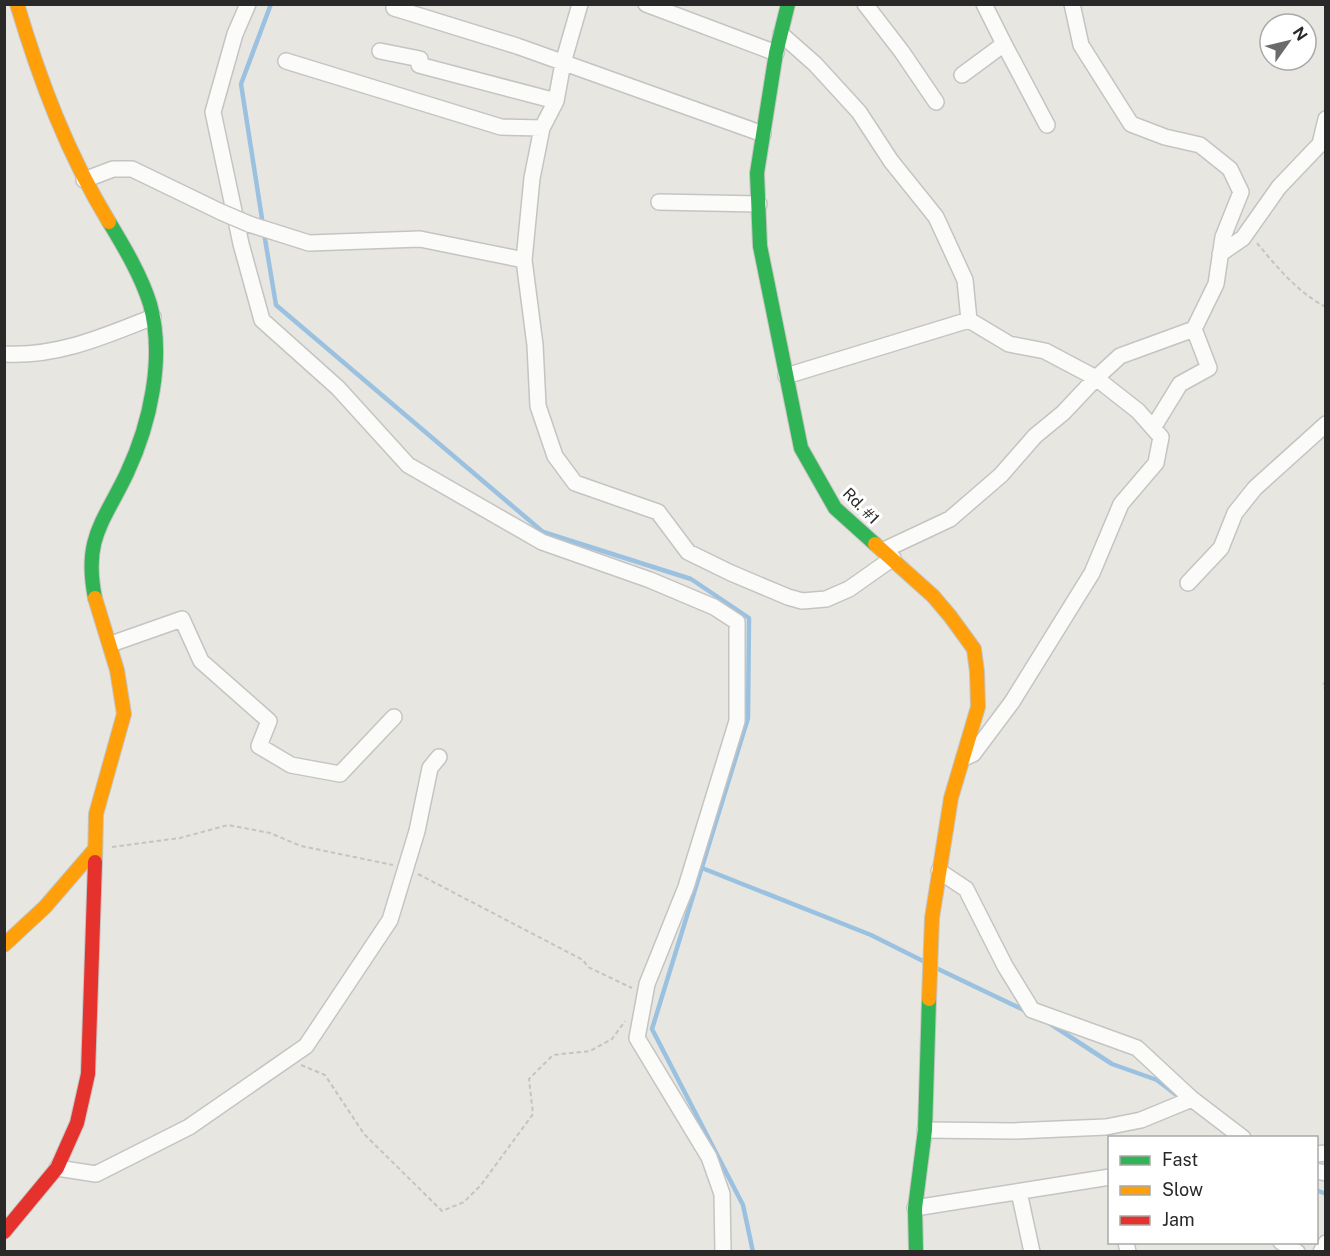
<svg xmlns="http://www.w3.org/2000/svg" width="1330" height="1256" font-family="'Public Sans',sans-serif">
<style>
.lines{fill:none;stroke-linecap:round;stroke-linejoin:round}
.stream{stroke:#9bc1e0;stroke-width:4.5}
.street-casing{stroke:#c5c4c3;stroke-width:18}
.fast-casing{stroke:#c5c4c3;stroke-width:16}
.slow-casing{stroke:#c5c4c3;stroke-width:16}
.jam-casing{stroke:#c5c4c3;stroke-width:16}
.path{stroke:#c4c4c4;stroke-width:2;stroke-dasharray:4.5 3;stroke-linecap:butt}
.street{stroke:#fbfbfa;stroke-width:15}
.fast{stroke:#30b455;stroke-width:14}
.slow{stroke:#ff9f0a;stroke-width:14}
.jam{stroke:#e5322d;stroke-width:14}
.street-bridge-casing{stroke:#c5c4c3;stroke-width:18;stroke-linecap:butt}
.street-bridge{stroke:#fbfbfa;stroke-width:15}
.labels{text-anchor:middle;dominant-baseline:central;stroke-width:6;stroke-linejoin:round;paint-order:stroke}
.street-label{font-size:16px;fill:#292929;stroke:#fff}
</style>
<rect width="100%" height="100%" fill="#e7e6e0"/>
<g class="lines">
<path class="stream" d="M 263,225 L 241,84 L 271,4
M 264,233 L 276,305 L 543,532 L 691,579 L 749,618 L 748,718 L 652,1029 L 743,1205 L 753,1252
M 702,868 L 871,935 L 925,962
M 936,968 L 1028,1012
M 1049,1023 L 1112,1064 L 1157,1080 L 1183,1100
M 1316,1190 L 1326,1194"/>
<defs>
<path id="street" d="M 248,4 L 235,34 L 213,112 L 241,244 L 262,320 L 338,388 L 408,465 L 542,542 L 650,580 L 714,607 L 737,622 L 737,721 L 686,887 L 647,984 L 637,1038 L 709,1157 L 722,1194 L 723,1252
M 580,4 L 563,63 L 556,101 L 542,128 L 532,178 L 524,260 L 535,345 L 538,406 L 555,456 L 575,483 L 658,512 L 688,552 L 731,573 L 788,597 L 802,601 L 826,599 L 849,589 L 893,558
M 646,4 L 776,53
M 865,4 L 902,52 L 936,102
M 984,4 L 1004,44
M 394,8 L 517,46 L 763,134
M 781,34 L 815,64 L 859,112 L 891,161 L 936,217 L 965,280 L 969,320
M 380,51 L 420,59 L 419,65 L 556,101
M 286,61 L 501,127 L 542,128
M 962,75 L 1004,44 L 1047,125
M 84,180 L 113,169 L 132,169 L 221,212
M 659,202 L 759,204
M 249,224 L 309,243 L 420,239 L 524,260
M 1220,254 L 1243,238 L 1279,187 L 1320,144 L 1326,119
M 4,354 C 58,357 105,336 153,317
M 786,376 L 969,320 L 1009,344 L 1045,351 L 1096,378 L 1120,356 L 1194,329 L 1216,284 L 1223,237 L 1241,192 L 1230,169 L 1200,145 L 1165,137 L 1131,124 L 1081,45 L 1072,4
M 1153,428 L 1180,384 L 1209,368 L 1194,329
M 884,550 L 950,519 L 1001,475 L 1035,436 L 1063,413 L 1096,378 L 1138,411 L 1161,437 L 1156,463 L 1121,504 L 1092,573 L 1012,702 L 973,754 L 964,758
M 1188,583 L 1221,548 L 1235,513 L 1255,488 L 1326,424
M 111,644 L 182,619 L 201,661 L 269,721 L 259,746 L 291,765 L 340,774 L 394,717
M 939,871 L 966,889 L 1005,966 L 1032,1010 L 1137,1048 L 1192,1099 L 1243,1138
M 925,1130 L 1013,1131 L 1106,1127 L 1141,1120 L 1192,1099
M 1316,1154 L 1326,1153
M 57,1168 L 96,1174 L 189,1127 L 306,1046 L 390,920 L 417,831 L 430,768 L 439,757
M 1316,1171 L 1326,1173
M 1019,1192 L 1032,1252
M 915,1208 L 1110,1177
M 1126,1242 L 1128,1252
M 1281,1242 L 1297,1252
M 1321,1252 L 1326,1243"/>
<path id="fast" d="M 788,4 L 776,53 L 757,173 L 760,246 L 801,448 L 835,508 L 875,544
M 95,598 C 83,538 104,522 127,473 C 150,424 165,358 150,304 C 141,275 124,247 109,222
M 916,1252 L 915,1208 L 925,1130 L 929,999"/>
<path id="slow" d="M 17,4 C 40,81 67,153 109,222
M 875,544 L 933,596 L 950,616 L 974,649 L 977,672 L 978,707 L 951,798 L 932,918 L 929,999
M 95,862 L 96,814 L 124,714 L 117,670 L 95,598
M 4,945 L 45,907 L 95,849"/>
<path id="jam" d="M 4,1232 L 57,1168 L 77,1123 L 88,1074 L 95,862"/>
</defs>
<use href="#street" class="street-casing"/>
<use href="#fast" class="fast-casing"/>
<use href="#slow" class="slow-casing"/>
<use href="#jam" class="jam-casing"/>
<path class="path" d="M 1257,243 C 1276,266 1298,293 1326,307
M 1326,681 L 1323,685 L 1326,691
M 112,847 L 180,838 L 228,825 L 270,833 L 301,846 L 393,865
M 418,874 L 583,960 L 588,967 L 632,988
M 301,1065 L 325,1075 L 364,1134 L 442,1211 L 464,1202 L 481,1185 L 533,1114 L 529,1079 L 553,1055 L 590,1051 L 612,1039 L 625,1021"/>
<use href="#street" class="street"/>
<use href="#fast" class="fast"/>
<use href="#slow" class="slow"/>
<use href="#jam" class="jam"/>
<defs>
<path id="street-bridge" d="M 221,212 L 249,224"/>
</defs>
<use href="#street-bridge" class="street-bridge-casing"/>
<use href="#street-bridge" class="street-bridge"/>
</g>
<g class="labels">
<g class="street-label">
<text transform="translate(861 506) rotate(45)">Rd. #1</text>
</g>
</g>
<rect width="1330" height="1256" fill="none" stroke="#292929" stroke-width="12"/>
<rect x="1108" y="1136" width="210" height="108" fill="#ffffff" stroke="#a9a9a9" stroke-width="1.5"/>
<rect x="1120" y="1156" width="30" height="9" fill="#30b455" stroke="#a9a9a9" stroke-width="1.5"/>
<text x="1162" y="1166" font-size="18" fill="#292929">Fast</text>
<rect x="1120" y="1186" width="30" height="9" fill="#ff9f0a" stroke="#a9a9a9" stroke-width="1.5"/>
<text x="1162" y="1196" font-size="18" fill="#292929">Slow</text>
<rect x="1120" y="1216" width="30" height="9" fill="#e5322d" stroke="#a9a9a9" stroke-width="1.5"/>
<text x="1162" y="1226" font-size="18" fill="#292929">Jam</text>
<g transform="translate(1288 42) rotate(56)"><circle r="28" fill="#ffffff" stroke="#a9a9a9" stroke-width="1.5"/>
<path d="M0-4.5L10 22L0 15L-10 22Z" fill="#6c6b69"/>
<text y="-9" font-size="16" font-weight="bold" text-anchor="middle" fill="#292929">N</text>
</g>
</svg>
